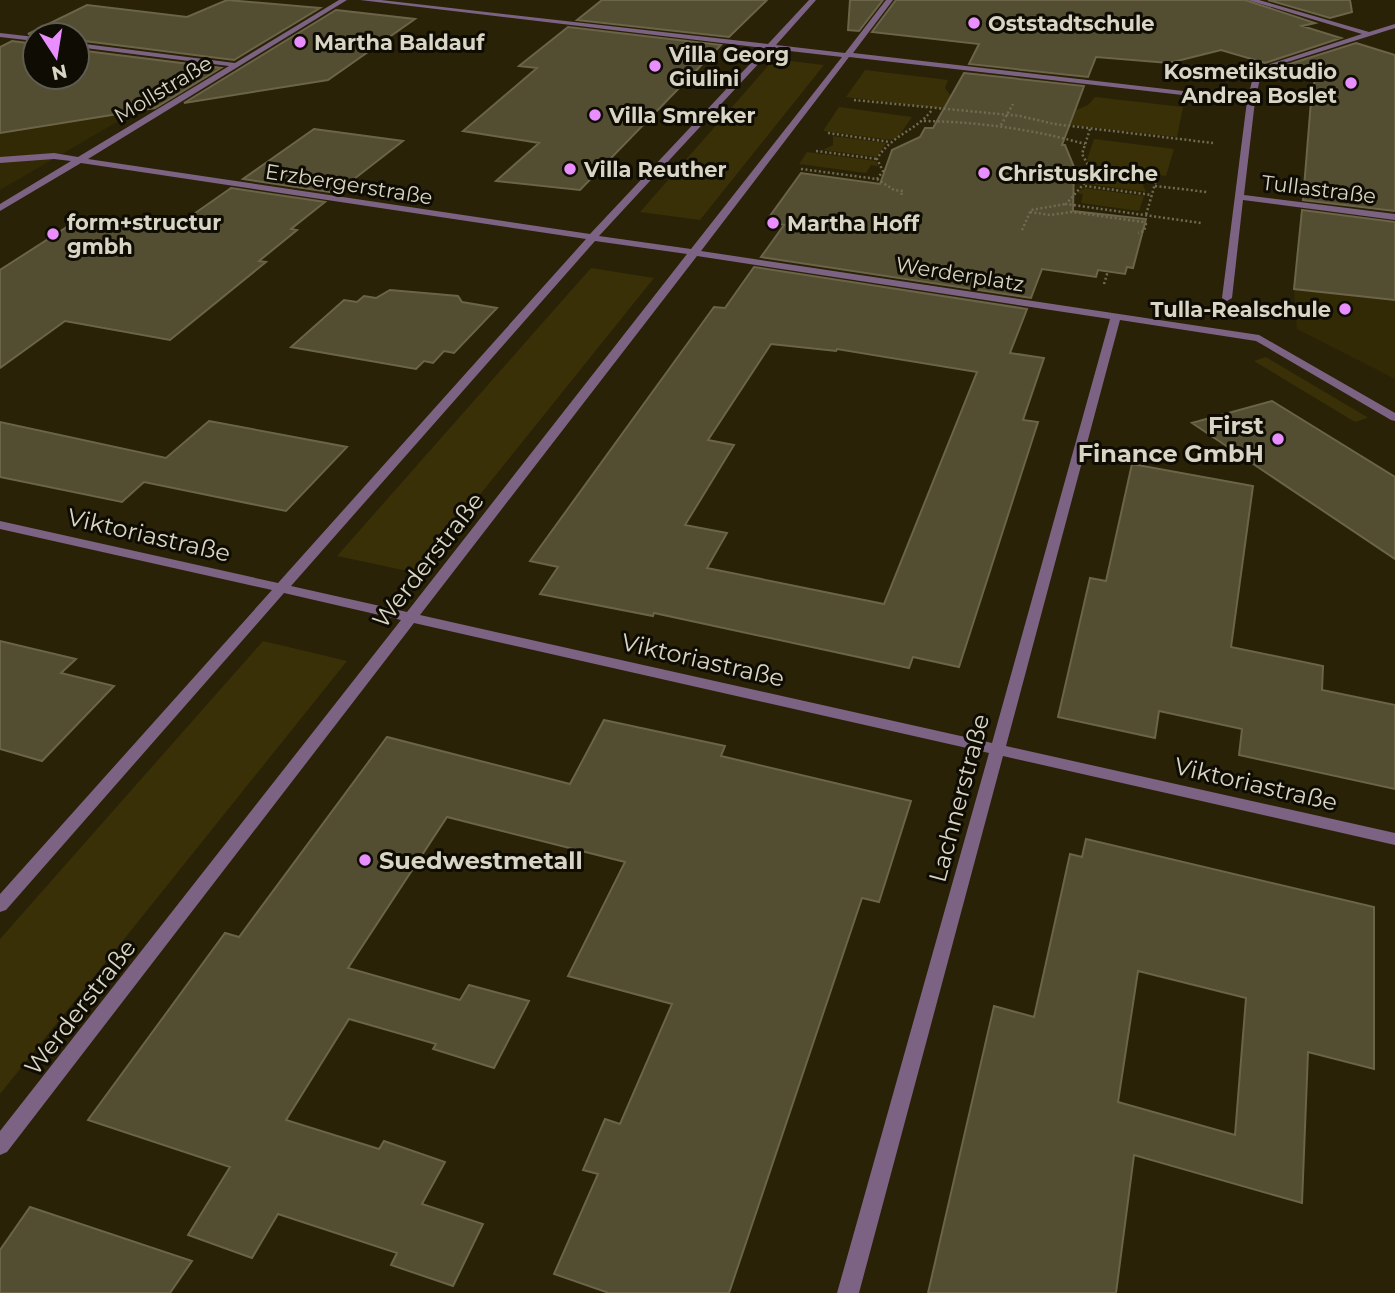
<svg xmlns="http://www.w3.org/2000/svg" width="1395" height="1293" font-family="Montserrat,sans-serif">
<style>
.built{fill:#322a05}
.green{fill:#393007}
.building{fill:#534d31;stroke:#6b6448;stroke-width:2;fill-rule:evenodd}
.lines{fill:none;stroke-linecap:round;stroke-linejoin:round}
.path{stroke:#706b55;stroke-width:2.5;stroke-dasharray:2 2.5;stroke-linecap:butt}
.street{fill:#7c6383;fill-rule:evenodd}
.poi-dot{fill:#e88eff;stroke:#0f0c03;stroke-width:2.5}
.labels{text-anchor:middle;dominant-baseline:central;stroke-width:6;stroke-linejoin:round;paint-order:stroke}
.far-poi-label{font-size:21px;font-weight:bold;fill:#d8d5c5;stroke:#0f0c03;text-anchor:start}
.far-street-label{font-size:21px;fill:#d8d5c5;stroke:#0f0c03}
.poi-label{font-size:24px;font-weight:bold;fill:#d8d5c5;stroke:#0f0c03;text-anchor:end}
.street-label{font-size:24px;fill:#d8d5c5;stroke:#0f0c03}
</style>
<rect width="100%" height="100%" fill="#292207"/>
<path class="built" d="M 0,45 L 35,50 L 35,77 L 203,72 L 0,190 Z
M 1301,225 L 1395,236 L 1395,379 L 1297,329 L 1294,289 Z"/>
<path class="green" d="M 774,59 L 824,65 L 700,220 L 640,212 Z
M 865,70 L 948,80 L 945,88 L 951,96 L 944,109 L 846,97 Z
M 1095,97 L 1183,107 L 1177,137 L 1071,125 L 1076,110 L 1088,105 Z
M 839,107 L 912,117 L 898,137 L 891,140 L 823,131 Z
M 833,136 L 886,143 L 877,157 L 823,150 L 833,145 Z
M 1094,139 L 1174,149 L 1166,176 L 1092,166 L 1087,160 Z
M 807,152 L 876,161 L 878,166 L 871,165 L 866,173 L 799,164 Z
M 1093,170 L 1149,178 L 1143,185 L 1146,192 L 1088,184 Z
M 1084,188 L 1144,196 L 1139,211 L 1081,203 L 1083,194 L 1077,193 Z
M 591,268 L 654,278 L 417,573 L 337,556 Z
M 1266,357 L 1367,417 L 1367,418 L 1355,422 L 1254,361 Z
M 263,641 L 347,661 L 0,1094 L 0,939 Z"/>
<path class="building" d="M 227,0 L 320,8 L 234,60 L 77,40 L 77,35 L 28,34 L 87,5 L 187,17 Z
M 602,0 L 767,0 L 729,37 L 577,20 Z
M 850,0 L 883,0 L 859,31 L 848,30 Z
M 896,0 L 1245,0 L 1315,23 L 1302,26 L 1341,38 L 1265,63 L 1221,50 L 1169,63 L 1096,57 L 1088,77 L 969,64 L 979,44 L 872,32 Z
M 1268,0 L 1350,0 L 1352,12 L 1330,18 Z
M 336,10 L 415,19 L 328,80 L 184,103 Z
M 568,27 L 721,45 L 580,190 L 496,181 L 539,143 L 463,131 L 537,68 L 519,66 Z
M 12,41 L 35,44 L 35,77 L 77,77 L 77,50 L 221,68 L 155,108 L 0,133 L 0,47 Z
M 1356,43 L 1395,55 L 1395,211 L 1303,200 L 1312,89 L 1316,78 L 1280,67 Z
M 964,73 L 1084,86 L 1062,145 L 1065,145 L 1074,167 L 1073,211 L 1146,219 L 1133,268 L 1127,267 L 1125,274 L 1098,270 L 1096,277 L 1042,269 L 1031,298 L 761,257 L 784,225 L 770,222 L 774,217 L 770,216 L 801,173 L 880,184 L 892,150 L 920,137 L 925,128 L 933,128 Z
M 314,129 L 403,141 L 336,193 L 243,179 Z
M 231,188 L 325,202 L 291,229 L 297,230 L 259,261 L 266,262 L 170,340 L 65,321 L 0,368 L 0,270 L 73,223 L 108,228 L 118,222 L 171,230 Z
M 1302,210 L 1395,222 L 1395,300 L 1294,289 Z
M 754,267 L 1027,309 L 1010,353 L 1044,358 L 1023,420 L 1038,422 L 959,667 L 913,657 L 909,668 L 654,613 L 653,616 L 540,594 L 558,567 L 530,561 L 714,307 L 725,308 ZM 771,344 L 836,351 L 837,349 L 977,372 L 884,604 L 707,568 L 727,533 L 685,525 L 734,445 L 708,440 Z
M 390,290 L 458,296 L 462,302 L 497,308 L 454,353 L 444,351 L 433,363 L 424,361 L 416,369 L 291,347 L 344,300 L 357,302 L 364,296 L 376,298 Z
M 1272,401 L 1395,477 L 1395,559 L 1192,423 Z
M 209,421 L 347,447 L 286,511 L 144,482 L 122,502 L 0,477 L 0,422 L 166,458 Z
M 1132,464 L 1253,486 L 1231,647 L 1323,666 L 1322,690 L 1395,705 L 1395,789 L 1239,755 L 1242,729 L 1159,711 L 1155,738 L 1058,717 L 1090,578 L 1106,581 Z
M 0,641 L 76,659 L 61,673 L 114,686 L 42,761 L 0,749 Z
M 604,720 L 725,746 L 721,756 L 911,801 L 879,902 L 862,898 L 729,1293 L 609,1293 L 554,1274 L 598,1174 L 583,1170 L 605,1119 L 620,1124 L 672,1004 L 568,976 L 625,862 L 447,817 L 348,968 L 460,1000 L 469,985 L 529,1001 L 494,1068 L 433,1049 L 436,1044 L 349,1019 L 286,1120 L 379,1149 L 384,1141 L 445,1162 L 422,1204 L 483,1224 L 453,1286 L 391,1265 L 397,1253 L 278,1214 L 252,1258 L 188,1235 L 230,1167 L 88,1120 L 225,933 L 239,937 L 387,737 L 570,784 Z
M 1086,839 L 1374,907 L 1374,1069 L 1308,1052 L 1302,1203 L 1134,1155 L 1116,1293 L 928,1293 L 994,1006 L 1034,1017 L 1070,854 L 1082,857 ZM 1138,971 L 1246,998 L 1235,1135 L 1118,1102 Z
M 30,1207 L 192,1261 L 170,1293 L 0,1293 L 0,1250 Z"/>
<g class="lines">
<path class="path" d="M 1011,32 L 1013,27 L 1035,30 L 1020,31
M 854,100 L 1020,116 L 1054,124 L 1213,143
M 924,121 C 980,122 1031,129 1085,144
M 1001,125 L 1013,104
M 1090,129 L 1082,154 L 1088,165 L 1089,178 L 1066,204 L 1201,223
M 828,133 L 890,142
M 816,151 L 877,159
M 1091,168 L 1157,177 L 1146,215
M 801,169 L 877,179 L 883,171 L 877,159 C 891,135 916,131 932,110
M 877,179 L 894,190 L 903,191 L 900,197
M 1085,186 L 1152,195
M 1155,186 L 1207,192
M 1030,212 L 1050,215 L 1072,212 L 1143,222 L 1146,224 L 1144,231 L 1138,233
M 1022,230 L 1031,210 L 1066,204
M 1104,284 L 1108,271"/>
<path class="street" d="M 339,0 L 347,0 L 88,159 L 590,234 L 765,48 L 360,0 L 381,0 L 768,44 L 809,0 L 816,0 L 776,45 L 845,53 L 886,0 L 893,0 L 853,53 L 1235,97 L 1239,99 L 1235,101 L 849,57 L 701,251 L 1259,335 L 1395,413 L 1395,421 L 1391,420 L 1256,341 L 1120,320 L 1006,746 L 1395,833 L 1395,845 L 1003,756 L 859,1293 L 837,1293 L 989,753 L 414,623 L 7,1152 L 0,1155 L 0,1131 L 401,620 L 284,593 L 6,910 L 0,912 L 0,894 L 272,590 L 0,529 L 0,521 L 278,583 L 586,239 L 81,163 L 0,211 L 0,204 L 71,161 L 54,159 L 0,163 L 0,157 L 54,153 L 78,157 L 229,66 L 77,47 L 77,43 L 235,63 ZM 772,49 L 842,57 L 691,249 L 599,236 ZM 595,241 L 687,254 L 407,612 L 291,586 ZM 697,256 L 1110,319 L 992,743 L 420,615 Z
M 1248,0 L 1259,0 L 1369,32 L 1395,24 L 1395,28 L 1262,70 L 1255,101 L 1244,195 L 1395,214 L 1395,220 L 1243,200 L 1232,298 L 1227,301 L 1222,298 L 1247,101 L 1255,69 L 1362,34 Z
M 0,33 L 35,37 L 35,41 L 0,37 Z"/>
</g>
<g class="poi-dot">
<circle cx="974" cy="23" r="7"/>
<circle cx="300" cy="42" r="7"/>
<circle cx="655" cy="66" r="7"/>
<circle cx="1351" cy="83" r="7"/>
<circle cx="595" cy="115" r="7"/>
<circle cx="570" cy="169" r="7"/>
<circle cx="984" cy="173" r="7"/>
<circle cx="773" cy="223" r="7"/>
<circle cx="53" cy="234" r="7"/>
<circle cx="1345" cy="309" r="7"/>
<circle cx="1278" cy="439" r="7"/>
<circle cx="365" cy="860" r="7"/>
</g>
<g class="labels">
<g class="far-poi-label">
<text x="988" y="23">Oststadtschule</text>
<text x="314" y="42">Martha Baldauf</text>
<text x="669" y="54">Villa Georg<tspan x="669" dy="24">Giulini</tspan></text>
<text x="1337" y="71" text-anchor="end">Kosmetikstudio<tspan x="1337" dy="24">Andrea Boslet</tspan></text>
<text x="609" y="115">Villa Smreker</text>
<text x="584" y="169">Villa Reuther</text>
<text x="998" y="173">Christuskirche</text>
<text x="67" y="222">form+structur<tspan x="67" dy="24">gmbh</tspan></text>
<text x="787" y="223">Martha Hoff</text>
<text x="1331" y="309" text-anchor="end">Tulla-Realschule</text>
</g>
<g class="far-street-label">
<text transform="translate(163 89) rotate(-31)">Mollstraße</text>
<text transform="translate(349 184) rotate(9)">Erzbergerstraße</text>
<text transform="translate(1319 189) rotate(7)">Tullastraße</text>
<text transform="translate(960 274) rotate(9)">Werderplatz</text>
</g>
<g class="poi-label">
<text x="1264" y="425">First<tspan x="1264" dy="28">Finance GmbH</tspan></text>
<text x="379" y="860" text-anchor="start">Suedwestmetall</text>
</g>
<g class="street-label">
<text transform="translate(149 535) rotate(13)">Viktoriastraße</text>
<text transform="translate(428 560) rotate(-52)">Werderstraße</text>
<text transform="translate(703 660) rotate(13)">Viktoriastraße</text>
<text transform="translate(1256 784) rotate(13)">Viktoriastraße</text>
<text transform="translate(959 798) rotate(-75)">Lachnerstraße</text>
<text transform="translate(80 1007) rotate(-52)">Werderstraße</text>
</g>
</g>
<g transform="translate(56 56) rotate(168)"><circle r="33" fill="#0f0c03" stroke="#5f5c51" stroke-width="2"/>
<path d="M0-5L12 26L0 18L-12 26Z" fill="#e88eff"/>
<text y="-10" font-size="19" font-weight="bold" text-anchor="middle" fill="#d8d5c5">N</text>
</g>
</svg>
